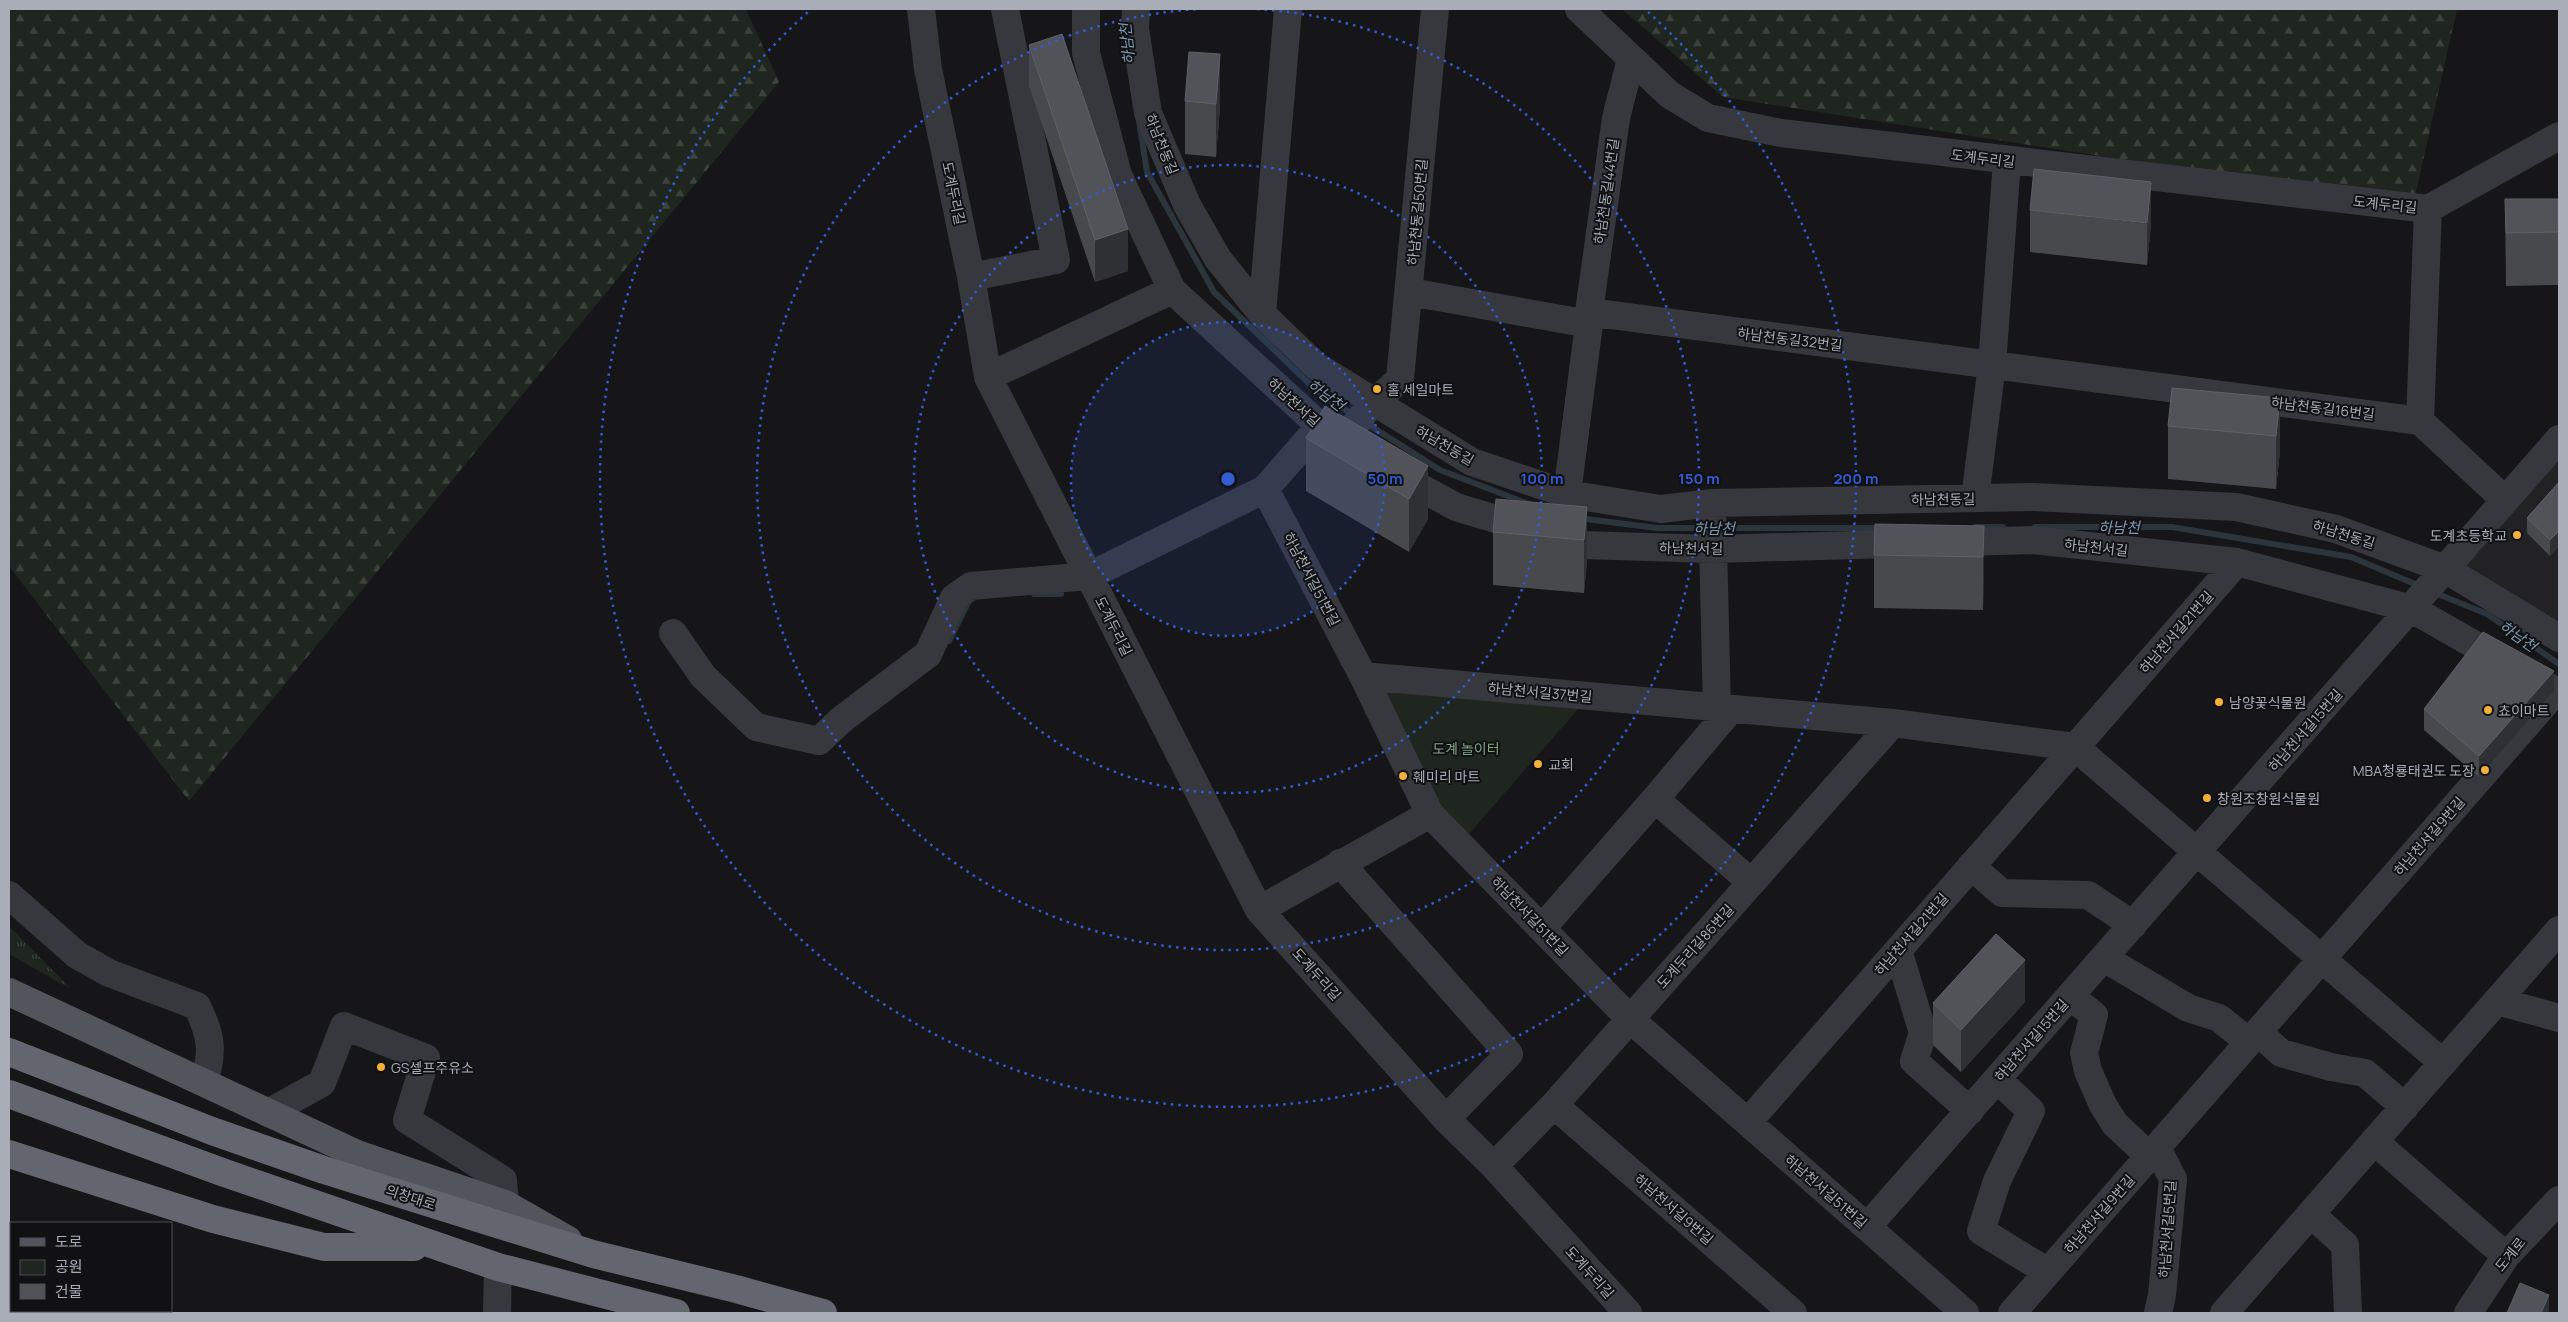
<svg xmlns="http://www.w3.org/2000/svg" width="2568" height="1322" font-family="Manrope,'Noto Sans KR',sans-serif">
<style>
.built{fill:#222225}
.grass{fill:url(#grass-tufts)}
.forest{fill:url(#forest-firs)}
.park{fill:#1e261f}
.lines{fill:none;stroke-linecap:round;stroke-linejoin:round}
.stream{stroke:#2c353c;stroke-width:6}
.minor{stroke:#37383d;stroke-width:28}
.major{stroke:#53555c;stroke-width:28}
.highway{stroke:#63666e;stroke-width:28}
.wall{fill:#47494d}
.shaded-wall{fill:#2f3033}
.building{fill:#525359;stroke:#5f6168}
.ring{fill:none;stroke:#325cd3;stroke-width:2.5;stroke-dasharray:2.5 5}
.poi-dot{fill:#f2b134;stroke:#111113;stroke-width:2}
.labels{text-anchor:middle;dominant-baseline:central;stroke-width:4;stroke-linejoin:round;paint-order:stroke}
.street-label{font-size:14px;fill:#a8adb8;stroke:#111113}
.poi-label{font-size:14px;fill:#a8adb8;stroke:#111113;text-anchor:start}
.park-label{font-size:14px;fill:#7fa381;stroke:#111113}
.water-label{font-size:15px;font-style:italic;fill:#7f9bb3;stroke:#111113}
.centre{fill:#325cd3;stroke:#111113;stroke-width:2.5}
.ring-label{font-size:15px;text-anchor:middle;font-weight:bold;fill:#325cd3;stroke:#111113;stroke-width:4;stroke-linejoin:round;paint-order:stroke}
</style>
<defs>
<pattern id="grass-tufts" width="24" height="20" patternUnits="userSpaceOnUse" patternTransform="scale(1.25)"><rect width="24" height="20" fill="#1e261f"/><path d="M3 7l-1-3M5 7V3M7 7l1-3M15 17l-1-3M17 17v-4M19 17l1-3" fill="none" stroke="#3c433d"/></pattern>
<pattern id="forest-firs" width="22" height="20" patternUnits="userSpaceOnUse" patternTransform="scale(1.25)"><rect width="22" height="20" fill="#1e261f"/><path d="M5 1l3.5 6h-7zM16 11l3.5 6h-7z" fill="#3c433d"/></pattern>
</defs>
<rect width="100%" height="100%" fill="#161618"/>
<path class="built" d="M 2559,439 L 2559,638 L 2445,569 Z"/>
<path class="grass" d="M 9,926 L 71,989 L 9,954 Z"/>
<path class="forest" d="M 9,9 L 746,9 L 779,82 L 189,801 L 9,566 Z
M 1622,9 L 2457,9 L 2413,205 L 1723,97 Z"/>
<path class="park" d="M 1366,679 L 1587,699 L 1461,843 Z"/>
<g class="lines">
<path class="stream" d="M 1139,121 L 1147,172 L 1214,292 L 1318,392 L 1355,416
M 1366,423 L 1440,470 L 1531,505
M 1578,518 L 1657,528 L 1705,528
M 1975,527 L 2003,527
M 2035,527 L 2172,527 L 2351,557 L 2422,587
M 1718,528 L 1883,528
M 2433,592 L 2487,614 L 2559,664
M 1034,594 L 1061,594
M 949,641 L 970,599"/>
<path class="minor" d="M 921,9 L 928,69 L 971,277 L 988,377 L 1259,910 L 1446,1119 L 1494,1166 L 1628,1313
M 1086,9 L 1086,53 L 1118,175 L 1172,290 L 1320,426 L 1346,446
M 1136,9 L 1135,29 L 1148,113 L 1187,205 L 1218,259 L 1262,314 L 1316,366 L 1472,462 L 1567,494 L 1661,509 L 1712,503 L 2033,497 L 2236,507 L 2336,529 L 2445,569 L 2559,638
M 1579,9 L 1670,95 L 1708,118 L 1781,133 L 2428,209 L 2559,136
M 971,277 L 1056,260 L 1005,9
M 1410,292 L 1589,324
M 1589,312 L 2420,421 L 2505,500
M 1262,314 L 1288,9
M 988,377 L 1172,290
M 2420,421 L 2428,209
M 1320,426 L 1265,489 L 1363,676 L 1430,814 L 1630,1019 L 1965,1313
M 1341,443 L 1368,408 L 1400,379 L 1435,9
M 1396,474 L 1456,507 L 1582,545 L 1713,549 L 2033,540 L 2237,562 L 2412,609 L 2559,693
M 1567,494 L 1589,324 L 1589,312 L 1616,118 L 1631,59
M 1975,498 L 1992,365 L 2007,161
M 1712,503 L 1717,708
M 673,633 L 703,676 L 756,727 L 819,741 L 841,720 L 928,654 L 954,598 L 971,586 L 1089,576 L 1265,489
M 1363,676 L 1893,723 L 2075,747 L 2443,1063
M 1655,799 L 1751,882
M 1340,863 L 1509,1054 L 1446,1119
M 1971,866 L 2002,893 L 2088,895 L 2133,925
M 9,895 L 77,955 L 109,973 L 197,1006 C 211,1035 214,1051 204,1082
M 1259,910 L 1430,814
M 1542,928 L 1655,799 L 1731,709
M 1898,950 L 1923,1033 L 1914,1061 L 1970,1111
M 2104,958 L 2188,1008 L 2219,1018 L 2249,1042
M 2070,996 L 2094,1015 L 2084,1053 L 2088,1071 L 2103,1105 L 2115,1124 L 2149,1156
M 2497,1001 L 2559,1018
M 2258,1032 L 2281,1053 L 2331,1067 L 2365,1073 L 2405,1107
M 1997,1079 L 2031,1111 L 1997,1181 L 1981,1231 L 2048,1272
M 1554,1105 L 1793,1313
M 268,1113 L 322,1083 L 344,1026 L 426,1058 L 407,1120 L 503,1180 L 505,1204
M 1748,1122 L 2237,562
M 2374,1141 L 2506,1256
M 2157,1148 L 2173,1179 L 2162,1295 L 2158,1313
M 1494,1166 L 1554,1105 L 1893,723
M 2311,1214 L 2345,1245 L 2348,1313
M 1867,1227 L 2559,439
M 497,1313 L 498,1267
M 2012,1313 L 2556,691
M 2224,1313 L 2559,930
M 2468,1313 L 2506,1256 L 2559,1200"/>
<path class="major" d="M 9,992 L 357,1154 L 505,1204 L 568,1240"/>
<path class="highway" d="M 9,1052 L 212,1131 L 324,1170 L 593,1254 L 736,1289 L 823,1313
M 9,1094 L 222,1172 L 498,1267 L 676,1313
M 9,1154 L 213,1219 L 324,1247 L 414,1247"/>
</g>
<path class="wall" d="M 1029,45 L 1128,271 L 1095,282 L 1029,86 Z
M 1220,54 L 1220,107 L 1216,157 L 1185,154 L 1185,101 Z
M 2505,199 L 2559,199 L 2559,285 L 2506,286 Z
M 2030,210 L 2151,224 L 2147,265 L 2030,252 Z
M 2280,398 L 2280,451 L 2276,489 L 2168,479 L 2168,426 Z
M 1306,438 L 1428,466 L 1428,519 L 1409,552 L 1306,491 Z
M 2559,482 L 2559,546 L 2550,556 L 2527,533 L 2527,518 Z
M 1587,507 L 1587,560 L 1584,593 L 1493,585 L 1493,532 Z
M 1984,526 L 1983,610 L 1874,608 L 1874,555 Z
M 2554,691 L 2479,777 L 2424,730 L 2424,709 Z
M 2025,1002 L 1961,1072 L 1933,1045 L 1933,1003 Z"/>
<path class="shaded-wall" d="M 1220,54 L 1220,107 L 1216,157 L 1216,104 Z
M 2151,182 L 2151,224 L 2147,265 L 2147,223 Z
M 1128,229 L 1128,271 L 1095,282 L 1095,240 Z
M 2280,398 L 2280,451 L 2276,489 L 2276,436 Z
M 1428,466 L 1428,519 L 1409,552 L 1409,499 Z
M 1587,507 L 1587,560 L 1584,593 L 1584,540 Z
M 1984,526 L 1984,579 L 1983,610 L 1983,557 Z
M 2559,531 L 2559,546 L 2550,556 L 2550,540 Z
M 2554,671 L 2554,691 L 2479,777 L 2479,756 Z
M 2025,960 L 2025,1002 L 1961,1072 L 1961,1030 Z
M 2549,1295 L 2549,1313 L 2541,1313 Z"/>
<path class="building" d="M 1062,34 L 1128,229 L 1095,240 L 1029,45 Z
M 1189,52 L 1220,54 L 1216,104 L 1185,101 Z
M 2034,169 L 2151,182 L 2147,223 L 2030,210 Z
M 2505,199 L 2559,199 L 2559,232 L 2506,233 Z
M 2172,388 L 2280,398 L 2276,436 L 2168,426 Z
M 1325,406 L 1428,466 L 1409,499 L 1306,438 Z
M 2559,482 L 2559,531 L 2550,540 L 2527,518 Z
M 1496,499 L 1587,507 L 1584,540 L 1493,532 Z
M 1875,524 L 1984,526 L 1983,557 L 1874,555 Z
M 2483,632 L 2554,671 L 2479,756 L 2424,709 Z
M 1996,934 L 2025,960 L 1961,1030 L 1933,1003 Z
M 2520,1283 L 2549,1295 L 2541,1313 L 2507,1313 Z"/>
<circle cx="1228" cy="479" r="157" fill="#325cd3" fill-opacity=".12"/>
<g class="ring">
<circle cx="1228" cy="479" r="157"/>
<circle cx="1228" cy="479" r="314"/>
<path d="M1257 9A471 471 0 1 1 1199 9"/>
<path d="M1648 12A628 628 0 1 1 808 12"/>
</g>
<g class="poi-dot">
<circle cx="1377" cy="389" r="5"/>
<circle cx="2517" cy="535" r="5"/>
<circle cx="2219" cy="702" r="5"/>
<circle cx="2488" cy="710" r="5"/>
<circle cx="1538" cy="764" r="5"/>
<circle cx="2485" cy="770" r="5"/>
<circle cx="1403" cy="776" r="5"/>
<circle cx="2207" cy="798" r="5"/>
<circle cx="381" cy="1067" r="5"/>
</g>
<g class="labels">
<g class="street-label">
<text transform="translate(1162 144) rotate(68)">하남천동길</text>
<text transform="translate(1983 158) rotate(7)">도계두리길</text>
<text transform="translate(1606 191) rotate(-82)">하남천동길44번길</text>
<text transform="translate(954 193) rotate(78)">도계두리길</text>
<text transform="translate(2385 204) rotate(6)">도계두리길</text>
<text transform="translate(1417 212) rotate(-85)">하남천동길50번길</text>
<text transform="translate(1790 339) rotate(7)">하남천동길32번길</text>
<text transform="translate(1294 402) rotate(42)">하남천서길</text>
<text transform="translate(2323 408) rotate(7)">하남천동길16번길</text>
<text transform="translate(1445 445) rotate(30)">하남천동길</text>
<text transform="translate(1943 499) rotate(-1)">하남천동길</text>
<text transform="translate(2344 534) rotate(17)">하남천동길</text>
<text transform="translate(2096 547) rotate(6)">하남천서길</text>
<text transform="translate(1691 548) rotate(1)">하남천서길</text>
<text transform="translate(1312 579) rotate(62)">하남천서길51번길</text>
<text transform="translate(1114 626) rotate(63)">도계두리길</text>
<text transform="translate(2176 632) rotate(-49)">하남천서길21번길</text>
<text transform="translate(1540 692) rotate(5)">하남천서길37번길</text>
<text transform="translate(2305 730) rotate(-49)">하남천서길15번길</text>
<text transform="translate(2429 836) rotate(-49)">하남천서길9번길</text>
<text transform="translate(1530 916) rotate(46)">하남천서길51번길</text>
<text transform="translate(1911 934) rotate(-49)">하남천서길21번길</text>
<text transform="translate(1695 946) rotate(-48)">도계두리길86번길</text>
<text transform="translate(1317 974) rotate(48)">도계두리길</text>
<text transform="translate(2031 1040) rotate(-49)">하남천서길15번길</text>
<text transform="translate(1826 1191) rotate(41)">하남천서길51번길</text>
<text transform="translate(411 1197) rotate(18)">의창대로</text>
<text transform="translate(1674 1209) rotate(41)">하남천서길9번길</text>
<text transform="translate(2099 1214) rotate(-49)">하남천서길9번길</text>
<text transform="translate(2167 1229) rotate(-86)">하남천서길5번길</text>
<text transform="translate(2510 1254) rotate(-51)">도계로</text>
<text transform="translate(1590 1272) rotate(48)">도계두리길</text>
</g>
<g class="poi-label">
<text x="1387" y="389">홀 세일마트</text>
<text x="2507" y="535" text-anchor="end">도계초등학교</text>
<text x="2229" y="702">남양꽃식물원</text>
<text x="2498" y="710">쵸이마트</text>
<text x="1548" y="764">교회</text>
<text x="2475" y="770" text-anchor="end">MBA청룡태권도 도장</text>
<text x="1413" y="776">훼미리 마트</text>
<text x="2217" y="798">창원조창원식물원</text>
<text x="391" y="1067">GS셀프주유소</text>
</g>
<g class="park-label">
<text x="1466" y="748">도계 놀이터</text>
</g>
<g class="water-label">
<text transform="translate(1127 44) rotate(-96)">하남천</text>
<text transform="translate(1326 395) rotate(37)">하남천</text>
<text x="2119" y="527">하남천</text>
<text x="1714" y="528">하남천</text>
<text transform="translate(2518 636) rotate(35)">하남천</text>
</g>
</g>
<circle cx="1228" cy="479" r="8" class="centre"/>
<g class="ring-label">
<text x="1385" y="484">50 m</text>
<text x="1542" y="484">100 m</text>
<text x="1699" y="484">150 m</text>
<text x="1856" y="484">200 m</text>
</g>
<rect width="2568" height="1322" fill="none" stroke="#a8adb8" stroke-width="20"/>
<rect x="10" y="1222" width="162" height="90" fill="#111113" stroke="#4d4f55"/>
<rect x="20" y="1238" width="25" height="8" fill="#53555c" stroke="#4d4f55"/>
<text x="55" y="1247" font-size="15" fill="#a8adb8">도로</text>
<rect x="20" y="1260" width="25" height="15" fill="#1e261f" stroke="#4d4f55"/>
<text x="55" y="1272" font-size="15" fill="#a8adb8">공원</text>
<rect x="20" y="1284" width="25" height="15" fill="#525359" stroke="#4d4f55"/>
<text x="55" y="1297" font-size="15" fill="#a8adb8">건물</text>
</svg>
